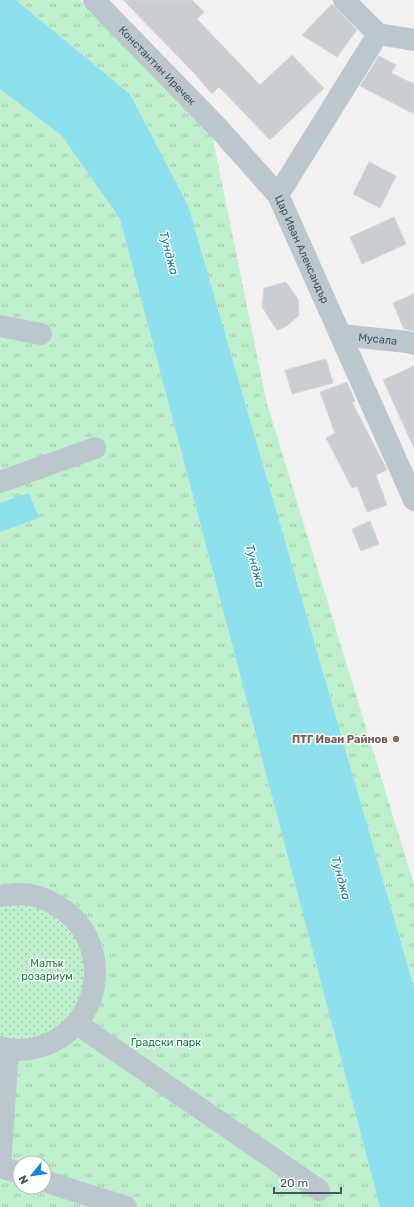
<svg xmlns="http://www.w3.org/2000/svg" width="414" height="1207" font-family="Rubik,sans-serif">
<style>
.grass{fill:url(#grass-tufts);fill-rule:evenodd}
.garden{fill:url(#garden-dots)}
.water{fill:#8de0ec}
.building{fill:#caced3;stroke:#d4d7dc}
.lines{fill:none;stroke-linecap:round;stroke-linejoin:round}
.street{stroke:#bcc6cd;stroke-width:22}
.education-dot{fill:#8d6e63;stroke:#fff;stroke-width:1.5}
.labels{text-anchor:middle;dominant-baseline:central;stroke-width:3;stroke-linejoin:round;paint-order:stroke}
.street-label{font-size:11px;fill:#48555e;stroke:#fff}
.education-label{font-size:11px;font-weight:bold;fill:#785e54;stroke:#fff;text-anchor:end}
.park-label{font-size:11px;fill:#178143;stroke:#fff}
.water-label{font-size:12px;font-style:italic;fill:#0d7d8e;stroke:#fff}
</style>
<defs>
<pattern id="grass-tufts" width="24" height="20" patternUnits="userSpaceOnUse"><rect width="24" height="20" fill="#bff0ce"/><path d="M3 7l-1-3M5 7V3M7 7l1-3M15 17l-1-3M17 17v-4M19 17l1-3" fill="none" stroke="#9dc5aa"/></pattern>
<pattern id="garden-dots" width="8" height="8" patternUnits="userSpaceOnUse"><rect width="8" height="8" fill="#bff0ce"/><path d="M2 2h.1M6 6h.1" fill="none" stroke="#9dc5aa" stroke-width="1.8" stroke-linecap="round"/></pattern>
</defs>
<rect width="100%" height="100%" fill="#f3f0f1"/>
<path class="grass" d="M 16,0 L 80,0 L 212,134 L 266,400 L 414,885 L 414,987 L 188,205 L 130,94 Z
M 0,89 L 62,136 L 120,219 L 380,1207 L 0,1207 ZM 20,1163 L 44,1163 L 44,1187 L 20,1187 Z"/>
<path class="garden" d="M 0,896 L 66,910 L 96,978 L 57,1040 L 0,1047 Z"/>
<path class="water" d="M 0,0 L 16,0 L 130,94 L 188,205 L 414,987 L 414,1207 L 380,1207 L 120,219 L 62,136 L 0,89 Z
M 29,493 L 39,518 L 0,532 L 0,503 Z"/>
<path class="building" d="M 123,0 L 192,0 L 204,12 L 197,19 L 260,85 L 292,55 L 324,88 L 270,140 L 219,87 L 212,94 L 195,74 Z
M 332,4 L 357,30 L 337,57 L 302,35 Z
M 379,56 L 396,65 L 391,73 L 414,84 L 414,114 L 360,86 Z
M 369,162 L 396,176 L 380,208 L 353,194 Z
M 394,217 L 406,244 L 362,264 L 350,237 Z
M 286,282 L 298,299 L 299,315 L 287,326 L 277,330 L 262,307 L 264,288 Z
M 414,294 L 414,331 L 404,329 L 393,303 Z
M 326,359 L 333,383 L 292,394 L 285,370 Z
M 414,366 L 414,448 L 383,380 Z
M 347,382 L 355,401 L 352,402 L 387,470 L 376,475 L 387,505 L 367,512 L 357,486 L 352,488 L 326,438 L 335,433 L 320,392 Z
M 370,521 L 379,544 L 361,551 L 352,529 Z"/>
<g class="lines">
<g class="street">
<path id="s1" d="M 94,0 L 220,130 L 278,195"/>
<path id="s2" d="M 344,0 L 378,34 L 278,195 L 414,500"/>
<path d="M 378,34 L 414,40"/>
<path d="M 0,326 L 41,334"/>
<path id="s3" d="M 341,335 L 407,342 L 414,344"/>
<path d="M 0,482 L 95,448"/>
<path d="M 0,896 C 6,896 12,894 18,894 C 31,894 45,898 56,905 C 113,937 106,1022 45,1045 C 31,1050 15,1052 0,1047"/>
<path d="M 77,1024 L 319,1190"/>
<path d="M 0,1166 L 8,1050"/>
<path d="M 0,1167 L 20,1173"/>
<path d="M 44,1181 L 126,1207"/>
</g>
</g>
<circle class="education-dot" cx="396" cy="739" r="4"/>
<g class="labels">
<g class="street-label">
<text stroke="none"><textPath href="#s1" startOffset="91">Константин Иречек</textPath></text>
<text stroke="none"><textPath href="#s2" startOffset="297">Цар Иван Александър</textPath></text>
<text stroke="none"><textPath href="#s3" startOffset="37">Мусала</textPath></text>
</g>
<g class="education-label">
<text x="388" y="739">ПТГ Иван Райнов</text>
</g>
<g class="park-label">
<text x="47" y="963">Малък<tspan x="47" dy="13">розариум</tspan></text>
<text x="166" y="1042">Градски парк</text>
</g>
<g class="water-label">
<text transform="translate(169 253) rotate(75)">Тунджа</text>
<text transform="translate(255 566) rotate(75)">Тунджа</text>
<text transform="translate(341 878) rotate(75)">Тунджа</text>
</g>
</g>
<g transform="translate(32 1175) rotate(241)"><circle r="19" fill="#ffffff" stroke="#b6bbbf"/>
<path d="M0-3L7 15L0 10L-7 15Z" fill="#1982e4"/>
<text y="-6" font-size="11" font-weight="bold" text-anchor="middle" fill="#48555e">N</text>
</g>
<path d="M274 1187v6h67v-6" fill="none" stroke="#48555e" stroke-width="2"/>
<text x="280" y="1187" font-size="12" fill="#48555e" stroke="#ffffff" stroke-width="3" paint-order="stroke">20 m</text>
</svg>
